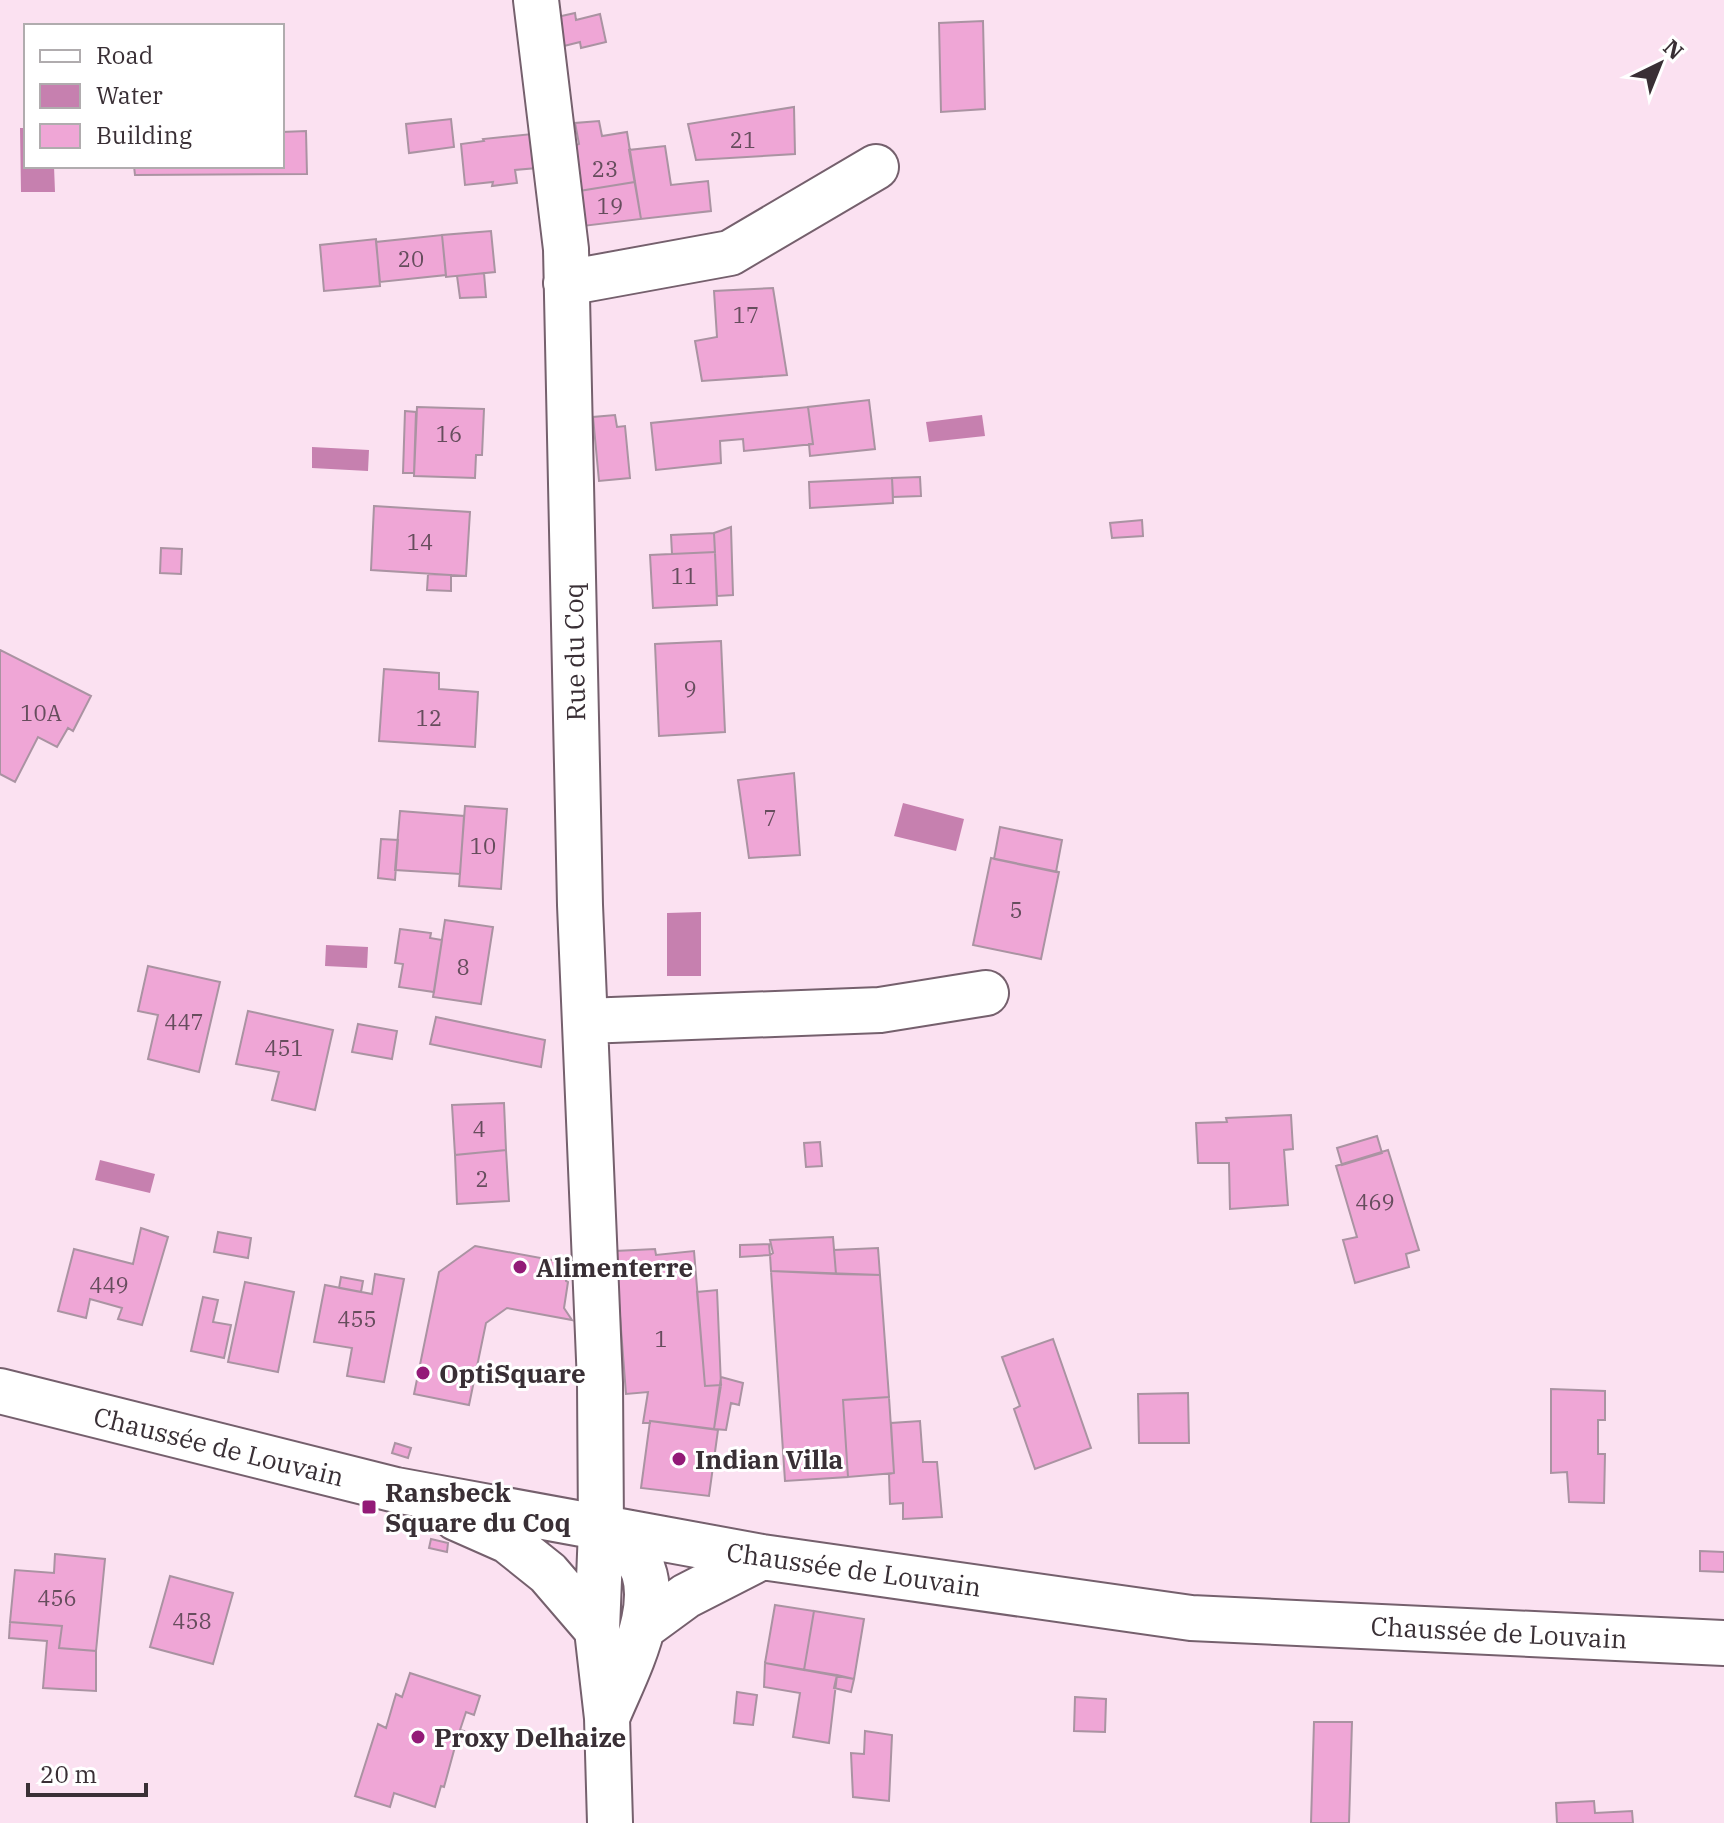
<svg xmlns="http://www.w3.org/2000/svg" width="1724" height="1823" font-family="'IBM Plex Serif',serif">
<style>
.water{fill:#c680af}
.building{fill:#efa6d6;stroke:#aa93a2;stroke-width:2}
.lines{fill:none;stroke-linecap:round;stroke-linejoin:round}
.street-casing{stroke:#75606d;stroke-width:48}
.secondary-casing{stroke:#75606d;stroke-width:48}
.street{stroke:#fff;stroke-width:44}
.secondary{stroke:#fff;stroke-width:44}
.poi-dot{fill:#931a77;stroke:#fff;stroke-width:3}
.labels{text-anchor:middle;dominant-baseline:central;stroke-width:6;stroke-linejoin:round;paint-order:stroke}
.number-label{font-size:22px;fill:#664d5d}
.street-label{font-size:26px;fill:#392f35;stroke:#fff}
.poi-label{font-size:26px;font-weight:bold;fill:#392f35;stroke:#fff;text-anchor:start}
</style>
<rect width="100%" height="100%" fill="#fbe1f1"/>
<path class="water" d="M 20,128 L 26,128 L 26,166 L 54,166 L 55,192 L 21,192 Z
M 982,415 L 985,436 L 929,442 L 926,422 Z
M 312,447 L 369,450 L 368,471 L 312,468 Z
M 903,803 L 964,819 L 956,851 L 894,836 Z
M 701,912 L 701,976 L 667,976 L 667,913 Z
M 326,945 L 368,947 L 367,968 L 325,966 Z
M 100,1160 L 155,1174 L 150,1193 L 95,1180 Z"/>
<path class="building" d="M 575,13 L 576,20 L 600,14 L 606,42 L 581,48 L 580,42 L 564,46 L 557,17 Z
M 983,21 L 985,109 L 941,112 L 939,23 Z
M 794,107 L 795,154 L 696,160 L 688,124 Z
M 451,119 L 454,147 L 409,153 L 406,124 Z
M 599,121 L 602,136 L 627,132 L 635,182 L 579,191 L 574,146 L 579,144 L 575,123 Z
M 306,131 L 307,174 L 135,175 L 134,166 L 282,166 L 282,132 Z
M 532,134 L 537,168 L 515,170 L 517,183 L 492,186 L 493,182 L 465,185 L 461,144 L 484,141 L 483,139 Z
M 665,146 L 671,185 L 708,181 L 711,211 L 641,219 L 629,150 Z
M 635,182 L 641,219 L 583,226 L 579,191 Z
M 491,231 L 495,272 L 446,277 L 442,235 Z
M 442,235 L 446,275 L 380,282 L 376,242 Z
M 376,239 L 380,286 L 324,291 L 320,245 Z
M 484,273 L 486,297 L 460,298 L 457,276 Z
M 773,288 L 787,375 L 702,381 L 695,341 L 717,337 L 714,291 Z
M 869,400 L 875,449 L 810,456 L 809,444 L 813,444 L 808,407 Z
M 417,407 L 484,409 L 482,455 L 476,455 L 475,478 L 414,476 Z
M 808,407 L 813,444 L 744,451 L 743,439 L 720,441 L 721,463 L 656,470 L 651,423 Z
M 405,411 L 416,412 L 414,473 L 403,473 Z
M 615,415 L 617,427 L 625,426 L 630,478 L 599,481 L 593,417 Z
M 920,477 L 921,496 L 893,497 L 892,478 Z
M 892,478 L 893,503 L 810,508 L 809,482 Z
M 374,506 L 470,512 L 466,576 L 371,570 Z
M 1142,520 L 1143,536 L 1112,538 L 1110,523 Z
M 731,527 L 733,595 L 717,596 L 714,533 Z
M 714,533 L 715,552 L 672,554 L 671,535 Z
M 161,548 L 182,549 L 181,574 L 160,573 Z
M 715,552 L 717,605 L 653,608 L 650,555 Z
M 428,574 L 451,575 L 451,591 L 427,590 Z
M 721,641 L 725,732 L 659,736 L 655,644 Z
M 0,650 L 91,696 L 73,731 L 68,728 L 57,747 L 38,737 L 15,782 L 0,774 Z
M 384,669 L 439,673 L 439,689 L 478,692 L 475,747 L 379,741 Z
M 794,773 L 800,855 L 749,858 L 738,780 Z
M 465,806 L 507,809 L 501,889 L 459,886 Z
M 400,811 L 464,816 L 460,874 L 395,870 Z
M 1000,827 L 1062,840 L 1056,872 L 994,859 Z
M 381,839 L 398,840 L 395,880 L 378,878 Z
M 991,858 L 1059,872 L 1041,959 L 973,945 Z
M 445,920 L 493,927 L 481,1004 L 433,997 Z
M 400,929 L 431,933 L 430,938 L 442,940 L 434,992 L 399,987 L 403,964 L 395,963 Z
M 148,966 L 220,982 L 199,1072 L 148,1059 L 158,1015 L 138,1011 Z
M 248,1011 L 333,1030 L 315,1110 L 272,1100 L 279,1072 L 236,1064 Z
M 436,1017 L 545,1040 L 541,1067 L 430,1044 Z
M 358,1024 L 397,1031 L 392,1059 L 352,1052 Z
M 504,1103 L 506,1150 L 455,1155 L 452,1105 Z
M 1291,1115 L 1293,1149 L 1284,1150 L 1288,1205 L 1230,1209 L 1229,1163 L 1198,1163 L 1196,1123 L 1227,1122 L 1226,1118 Z
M 1377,1136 L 1382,1153 L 1342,1165 L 1337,1148 Z
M 820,1142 L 822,1166 L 806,1167 L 804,1143 Z
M 506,1150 L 509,1201 L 457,1204 L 455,1155 Z
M 1388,1150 L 1419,1250 L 1406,1254 L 1409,1267 L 1355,1283 L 1343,1240 L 1357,1237 L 1336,1166 Z
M 141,1228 L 168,1237 L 142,1325 L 118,1319 L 122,1308 L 90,1299 L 86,1318 L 58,1311 L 74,1249 L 133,1264 Z
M 218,1232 L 251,1238 L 248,1258 L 214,1252 Z
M 833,1237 L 836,1274 L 771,1271 L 770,1255 L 773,1253 L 770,1240 Z
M 769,1244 L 770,1255 L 740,1257 L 740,1245 Z
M 475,1246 L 568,1263 L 566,1281 L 568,1282 L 564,1308 L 572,1320 L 507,1308 L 486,1323 L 469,1405 L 414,1394 L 439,1272 Z
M 878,1248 L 880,1275 L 836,1274 L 834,1250 Z
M 655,1249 L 656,1255 L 694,1251 L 705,1386 L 721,1385 L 714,1429 L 650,1421 L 650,1423 L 643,1423 L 648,1392 L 626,1394 L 615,1251 Z
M 771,1271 L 880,1275 L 889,1397 L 843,1400 L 848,1477 L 785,1481 Z
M 375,1274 L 404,1279 L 384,1382 L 347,1376 L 352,1348 L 314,1342 L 325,1285 L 372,1294 Z
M 341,1277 L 363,1281 L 361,1292 L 339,1288 Z
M 245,1282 L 294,1292 L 278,1372 L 228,1362 Z
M 717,1290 L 721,1385 L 705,1386 L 697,1292 Z
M 203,1297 L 218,1300 L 213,1322 L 231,1325 L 224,1358 L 191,1351 Z
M 1053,1339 L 1091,1448 L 1035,1469 L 1014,1409 L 1020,1406 L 1002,1357 Z
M 721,1377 L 743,1383 L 739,1405 L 731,1403 L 726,1430 L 714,1429 Z
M 1551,1389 L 1605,1391 L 1605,1420 L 1598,1420 L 1598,1454 L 1605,1454 L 1604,1503 L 1569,1502 L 1567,1472 L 1551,1473 Z
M 1188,1393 L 1189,1443 L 1139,1443 L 1138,1394 Z
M 889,1397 L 894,1473 L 848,1477 L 843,1400 Z
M 650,1421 L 718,1430 L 709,1496 L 641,1488 Z
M 920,1421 L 923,1462 L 937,1462 L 942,1517 L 903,1519 L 903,1503 L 890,1504 L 889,1474 L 894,1473 L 891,1423 Z
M 395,1443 L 411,1448 L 408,1458 L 392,1453 Z
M 431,1539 L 448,1543 L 447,1552 L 429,1548 Z
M 1700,1551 L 1724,1552 L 1724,1572 L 1700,1571 Z
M 55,1554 L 105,1559 L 96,1651 L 59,1648 L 62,1626 L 10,1622 L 15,1570 L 54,1573 Z
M 170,1576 L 233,1593 L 213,1664 L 150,1647 Z
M 775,1605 L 814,1611 L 804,1670 L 765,1663 Z
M 814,1611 L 864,1619 L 854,1679 L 804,1670 Z
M 10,1622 L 62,1626 L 59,1648 L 96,1651 L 96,1691 L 43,1688 L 47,1641 L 9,1638 Z
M 765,1663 L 837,1675 L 829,1743 L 793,1737 L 800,1693 L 764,1687 Z
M 410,1673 L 480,1696 L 474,1715 L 466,1712 L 460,1730 L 464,1731 L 459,1744 L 456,1743 L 444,1787 L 441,1786 L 435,1807 L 394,1793 L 390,1807 L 355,1796 L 378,1724 L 386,1728 L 396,1694 L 402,1697 Z
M 837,1675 L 854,1679 L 851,1692 L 834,1688 Z
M 737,1692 L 757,1695 L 753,1725 L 734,1723 Z
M 1075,1697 L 1106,1699 L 1105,1732 L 1074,1731 Z
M 1314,1722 L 1352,1722 L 1349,1823 L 1311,1823 Z
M 865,1731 L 892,1735 L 889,1801 L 853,1797 L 851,1753 L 864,1754 Z
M 1594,1801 L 1595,1813 L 1632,1811 L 1633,1823 L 1557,1823 L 1556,1803 Z"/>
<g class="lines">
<defs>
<path id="street" d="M 536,0 L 566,249 L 580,905 L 600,1383 L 601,1529
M 566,283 L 730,253 L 876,167
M 585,1021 L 880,1010 L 986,993"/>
<path id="secondary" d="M 0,1391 L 396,1490 L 762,1557 L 1191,1618 L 1724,1643
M 456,1518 L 508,1541 L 548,1573 L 597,1630
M 601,1529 L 597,1630 L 607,1718 L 610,1823
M 601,1529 C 611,1536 624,1543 632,1552 C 670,1592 626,1672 609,1713
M 645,1626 L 686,1596 L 762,1557"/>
</defs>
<use href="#street" class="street-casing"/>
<use href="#secondary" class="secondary-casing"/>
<use href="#street" class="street"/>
<use href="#secondary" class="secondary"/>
</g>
<g class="poi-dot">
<circle cx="520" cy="1267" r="8"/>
<circle cx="423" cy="1373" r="8"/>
<circle cx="679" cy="1459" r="8"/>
<rect x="361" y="1499" width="16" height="16" rx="4"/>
<circle cx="418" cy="1737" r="8"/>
</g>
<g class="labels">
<g class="number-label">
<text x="743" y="139">21</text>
<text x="605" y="168">23</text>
<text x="610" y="205">19</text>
<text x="411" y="258">20</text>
<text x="746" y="314">17</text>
<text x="449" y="433">16</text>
<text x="420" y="541">14</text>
<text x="684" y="575">11</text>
<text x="690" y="688">9</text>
<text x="41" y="712">10A</text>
<text x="429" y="717">12</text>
<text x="770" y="817">7</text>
<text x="483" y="845">10</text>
<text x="1016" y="909">5</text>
<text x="463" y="966">8</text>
<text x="184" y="1021">447</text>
<text x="284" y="1047">451</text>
<text x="479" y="1128">4</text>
<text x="482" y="1178">2</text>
<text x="1375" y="1201">469</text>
<text x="109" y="1284">449</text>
<text x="357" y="1318">455</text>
<text x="661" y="1338">1</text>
<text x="57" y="1597">456</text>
<text x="192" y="1620">458</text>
</g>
<g class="street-label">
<text transform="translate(574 652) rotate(-91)">Rue du Coq</text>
<text transform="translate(219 1446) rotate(14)">Chaussée de Louvain</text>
<text transform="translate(854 1569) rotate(8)">Chaussée de Louvain</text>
<text transform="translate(1499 1632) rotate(3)">Chaussée de Louvain</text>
</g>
<g class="poi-label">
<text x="536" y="1267">Alimenterre</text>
<text x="439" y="1373">OptiSquare</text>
<text x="695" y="1459">Indian Villa</text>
<text x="385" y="1492">Ransbeck<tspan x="385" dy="30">Square du Coq</tspan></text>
<text x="434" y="1737">Proxy Delhaize</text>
</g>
</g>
<rect x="24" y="24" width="260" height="144" fill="#ffffff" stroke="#b0acae" stroke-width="2"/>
<rect x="40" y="50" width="40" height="12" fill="#ffffff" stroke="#b0acae" stroke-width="2"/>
<text x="96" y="64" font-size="24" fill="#392f35">Road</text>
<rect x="40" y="84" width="40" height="24" fill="#c680af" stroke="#b0acae" stroke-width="2"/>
<text x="96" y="104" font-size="24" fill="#392f35">Water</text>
<rect x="40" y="124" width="40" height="24" fill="#efa6d6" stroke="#b0acae" stroke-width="2"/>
<text x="96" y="144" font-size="24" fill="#392f35">Building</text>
<g transform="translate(1660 64) rotate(43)" stroke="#ffffff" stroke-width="6" paint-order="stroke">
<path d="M0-6L14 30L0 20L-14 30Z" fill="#392f35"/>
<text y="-12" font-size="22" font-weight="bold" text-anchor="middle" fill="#392f35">N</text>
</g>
<path d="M28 1783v12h118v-12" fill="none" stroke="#392f35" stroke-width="4"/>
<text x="40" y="1783" font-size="24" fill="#392f35" stroke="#ffffff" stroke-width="6" paint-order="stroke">20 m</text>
</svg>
